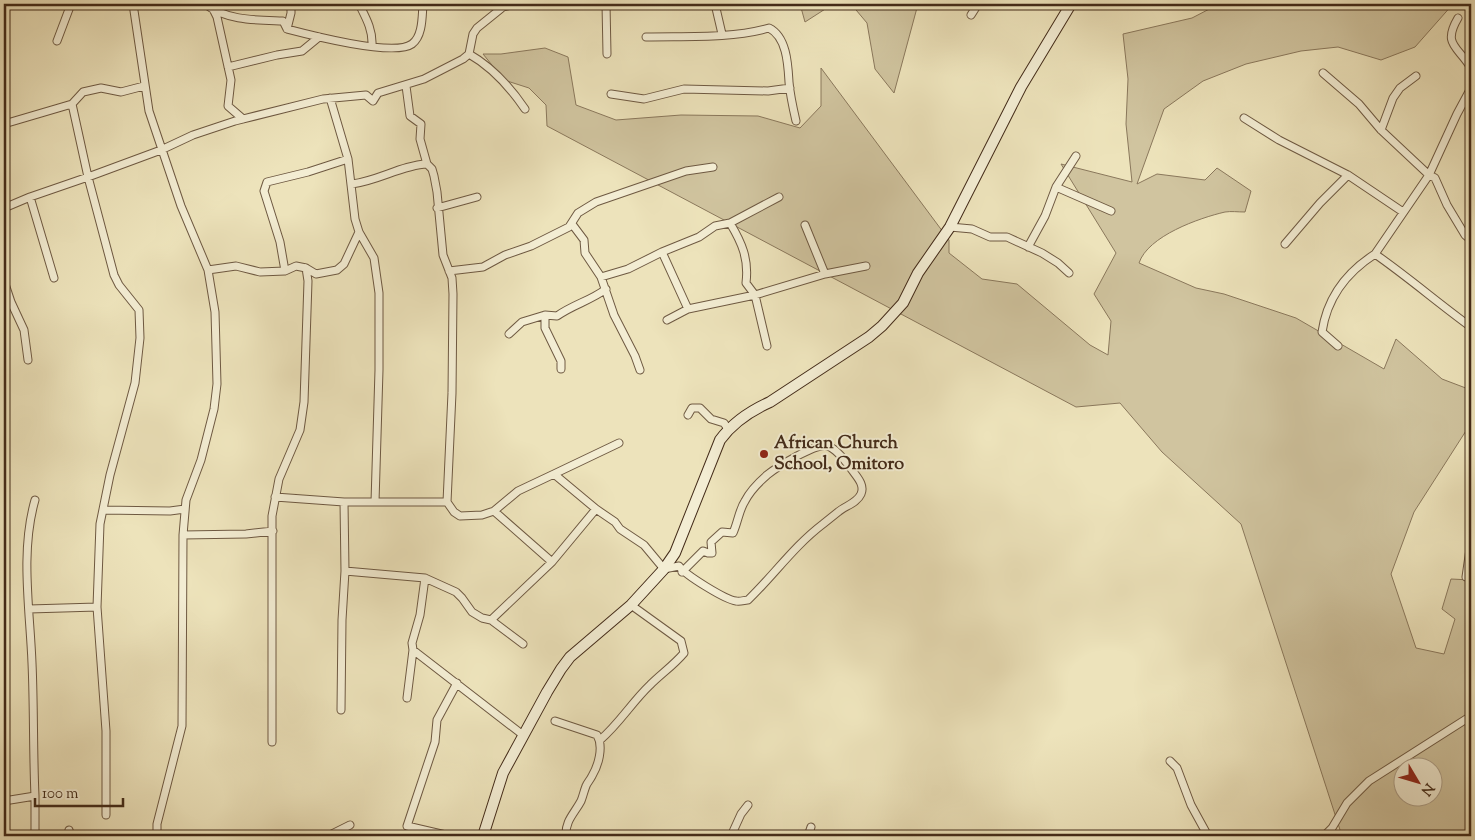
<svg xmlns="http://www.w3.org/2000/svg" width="1475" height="840" font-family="'Sorts Mill Goudy',serif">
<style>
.green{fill:#d0c49f;stroke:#8a785c;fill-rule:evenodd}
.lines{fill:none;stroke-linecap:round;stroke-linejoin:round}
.street-casing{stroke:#6e5942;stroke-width:9}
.secondary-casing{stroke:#432b19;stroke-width:12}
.street{stroke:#f3edd3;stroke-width:7}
.secondary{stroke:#f3edd3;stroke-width:10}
.poi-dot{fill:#8f2418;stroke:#f3edd3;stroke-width:2}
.labels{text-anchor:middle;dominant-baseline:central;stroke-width:4;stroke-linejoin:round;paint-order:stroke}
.poi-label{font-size:18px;font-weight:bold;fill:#432b19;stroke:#f3edd3;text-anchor:start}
</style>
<rect width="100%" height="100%" fill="#ede3bb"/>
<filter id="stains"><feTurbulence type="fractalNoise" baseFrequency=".004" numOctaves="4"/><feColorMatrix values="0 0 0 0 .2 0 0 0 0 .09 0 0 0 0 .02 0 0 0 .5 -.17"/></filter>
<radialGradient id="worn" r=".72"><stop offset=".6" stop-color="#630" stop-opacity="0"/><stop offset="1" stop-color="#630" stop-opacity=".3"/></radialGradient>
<path class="green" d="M 800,4 L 833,4 L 805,22 Z
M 851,4 L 918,4 L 894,93 L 875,69 L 867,23 Z
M 1219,4 L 1453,4 L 1415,47 L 1381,60 L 1338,47 L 1301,51 L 1246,64 L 1203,81 L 1164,109 L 1137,184 L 1157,174 L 1205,180 L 1217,168 L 1251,191 L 1245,212 C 1238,212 1231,211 1225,212 C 1199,218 1148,236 1139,263 L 1196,288 L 1224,294 L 1296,318 L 1384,369 L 1396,339 L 1442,379 L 1471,390 L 1471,423 L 1414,512 L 1391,574 L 1416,648 L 1444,654 L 1455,619 L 1442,609 L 1451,579 L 1471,580 L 1471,836 L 1342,836 L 1241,524 L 1162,452 L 1120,403 L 1076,407 L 547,126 L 546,105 L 529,88 L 504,80 L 483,54 L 501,54 L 545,48 L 568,57 L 576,105 L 616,120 L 681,115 L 758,116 L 800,128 L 821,106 L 821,68 L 949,240 L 949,253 L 982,279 L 1017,284 L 1090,345 L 1108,355 L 1111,321 L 1094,294 L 1116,253 L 1061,164 L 1132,182 L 1126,124 L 1128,79 L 1123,34 L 1192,18 ZM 1402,768 L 1432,768 L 1432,798 L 1402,798 Z"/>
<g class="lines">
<defs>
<path id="street" d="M 133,4 L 149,111 L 181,206 L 208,270 L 215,312 L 217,384 L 214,409 L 201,460 L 186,500 L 183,535 L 182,726 L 157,824 L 157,836
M 205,4 C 227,21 257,20 283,21 L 287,29 C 310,35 394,57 412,44 C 423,36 422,16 423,4
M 359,4 C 366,18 373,30 372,46
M 606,4 L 607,54
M 715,4 L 722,34
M 214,11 L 217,17 L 231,80 L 228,106 L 243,119
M 971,15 L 978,4
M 1458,18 C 1442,45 1458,46 1471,68
M 287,29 L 291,13 L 291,4
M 646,37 C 686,36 730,39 769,28 C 787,37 788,65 789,82 C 790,95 793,108 796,121
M 57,41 L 71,4
M 469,54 C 492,67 510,87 525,109
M 4,59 L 5,58
M 228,67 L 277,55 L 302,51 L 319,37
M 1323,73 L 1359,104 L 1381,130 L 1429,175 L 1435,178 L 1447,205 L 1465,235 L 1471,240
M 406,86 L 410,116 L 421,124 L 420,139 L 427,164 L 432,169 L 434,176 L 437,192 L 443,255 L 452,278 L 453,294 L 452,393 L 447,502
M 1471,88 L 1457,114 L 1429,175 L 1375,254 C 1408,277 1438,303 1471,327
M 611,94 L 644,99 L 684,89 L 768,91 L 790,88
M 330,98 L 348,159 L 355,219 L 359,232 L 374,258 L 379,293 L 379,370 L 375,502
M 72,104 L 88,177 L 114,275 L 119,285 L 139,310 L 140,338 L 135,383 L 110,475 L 100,524 L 97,607 L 106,731 L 106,815
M 1244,118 L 1279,140 L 1348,175 L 1403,212
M 4,124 L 72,104 L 83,92 L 101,88 L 121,92 L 144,86
M 1381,130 L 1393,98 L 1400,88 L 1416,76
M 352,184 C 378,181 402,165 427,164
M 1056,187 L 1111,211
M 30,197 L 54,278
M 4,208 L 30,197 L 88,177 L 161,150 L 193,135 L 235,121 L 323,99 L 366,95 L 373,101 L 378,93 L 424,79 L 463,59 L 469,54 L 473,34 L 477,28 L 503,7 L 515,4
M 437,208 L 477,197
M 730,223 C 742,243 749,259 746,283 L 755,295 L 767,346
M 572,224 L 584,240 L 585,253 L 601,277 L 614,315 L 635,356 L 640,370
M 805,225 L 825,274
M 950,227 L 972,229 L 990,237 L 1007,237 L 1042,253 L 1058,263 L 1069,273
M 1285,244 L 1320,203 L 1348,175
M 1028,247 L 1045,216 L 1056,187 L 1076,156
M 662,252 L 688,309
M 306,268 L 316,274 L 337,270 L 344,264 L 359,232
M 208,270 L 236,266 L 260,272 L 285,271 L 296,266 L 306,268 L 308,281 L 304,402 L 300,430 L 279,479 L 272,516 L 272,742
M 285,271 L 280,242 L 264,191 L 267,182 L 308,172 L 348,159
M 449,271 L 483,267 L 505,255 L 531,246 L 569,227 L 578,213 L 596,202 L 686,171 L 713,167
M 601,277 L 628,269 L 662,252 L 699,237 L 715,226 L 730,223 L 779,197
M 4,281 L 11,302 L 24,330 L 28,360
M 545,315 L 545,328 L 561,361 L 561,369
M 667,320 L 688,309 L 755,295 L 825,274 L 866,266
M 509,334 L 522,322 L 545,315 L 557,316 C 574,304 590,301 606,289
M 1338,346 L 1322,332 C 1327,298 1347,272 1375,254
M 688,415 L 692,408 L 700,408 L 711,419 L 724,423 L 728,429
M 554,474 L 619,443
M 275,497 L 344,502 L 447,502 L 454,512 L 460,516 L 482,515 L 494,511 L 518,491 L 554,474 L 596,509 L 615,522 L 620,529 L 644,545 L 664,569 L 679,566 C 685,575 726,600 736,601 C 740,602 745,600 748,600 C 774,575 794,546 823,524 C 828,520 833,516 838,512 C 845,506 857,503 861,494 C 865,485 857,477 852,470 C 846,462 838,450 828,446 C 817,442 777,467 767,475 C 759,482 750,491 745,501 C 739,510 738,522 733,533 L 722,532 L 711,542 L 712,553 L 708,553 L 703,551 L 682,572
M 103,510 L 170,511 L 185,509
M 494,511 L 552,562
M 183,535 L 246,534 L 273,531
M 345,571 L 425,578 L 456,592 L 462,598 L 472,612 L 482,618 L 491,620 L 523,644
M 1466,577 L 1471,542
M 29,609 L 97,607
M 491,620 L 552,562 L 596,509
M 413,650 L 523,735
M 407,698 L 413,650 L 412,643 L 420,615 L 425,578
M 341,710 L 342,620 L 345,571 L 344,502
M 555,721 L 597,735 C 604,747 598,766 592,776 C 590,780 587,783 586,786 C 584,791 583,796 581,801 C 574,814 565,821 566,836
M 600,740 C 619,724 632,702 650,685 C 661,674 674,665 684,653 L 681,641 L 631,605
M 1170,761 L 1177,768 L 1191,805 L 1208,836
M 35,796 L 35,832
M 4,801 L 35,796 C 33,752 34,708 32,663 C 30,610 20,552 35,500
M 69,830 L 71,836
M 328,836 L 350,825
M 450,836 L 407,826 L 435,742 L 437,720 L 457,683
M 731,836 L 741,814 L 748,805
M 808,836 L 811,827
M 1324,836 L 1332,828 L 1347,803 L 1369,781 L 1471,716
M 1436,836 L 1437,836"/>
<path id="secondary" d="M 483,836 L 503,773 L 547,692 L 561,669 L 570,657 L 631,605 L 664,569 L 675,553 L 720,440 C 733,422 750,411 770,402 L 869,337 L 882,326 L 903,303 L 918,273 L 950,227 L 1021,87 L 1071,4"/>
</defs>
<use href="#street" class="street-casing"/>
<use href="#secondary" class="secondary-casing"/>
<use href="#street" class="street"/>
<use href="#secondary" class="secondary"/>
</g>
<circle class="poi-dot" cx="764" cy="454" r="5"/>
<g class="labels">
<g class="poi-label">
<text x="774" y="444">African Church<tspan x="774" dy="21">School, Omitoro</tspan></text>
</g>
</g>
<rect width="1475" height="840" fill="none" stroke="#ede3bb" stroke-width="20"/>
<rect x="5" y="5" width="1465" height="830" fill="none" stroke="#432b19" stroke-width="2.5"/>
<rect x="10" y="10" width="1455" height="820" fill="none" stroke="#432b19"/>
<g transform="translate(1418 782) rotate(128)"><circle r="24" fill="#f3edd3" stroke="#ad9f89"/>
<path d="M0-4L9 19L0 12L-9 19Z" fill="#8f2418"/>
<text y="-8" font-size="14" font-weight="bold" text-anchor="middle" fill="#432b19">N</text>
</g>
<path d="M35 798v8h88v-8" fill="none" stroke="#432b19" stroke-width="2.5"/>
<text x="42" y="798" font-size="15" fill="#432b19" stroke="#f3edd3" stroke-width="4" paint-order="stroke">100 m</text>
<rect width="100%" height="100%" filter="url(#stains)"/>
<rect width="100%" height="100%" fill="url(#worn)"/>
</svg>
